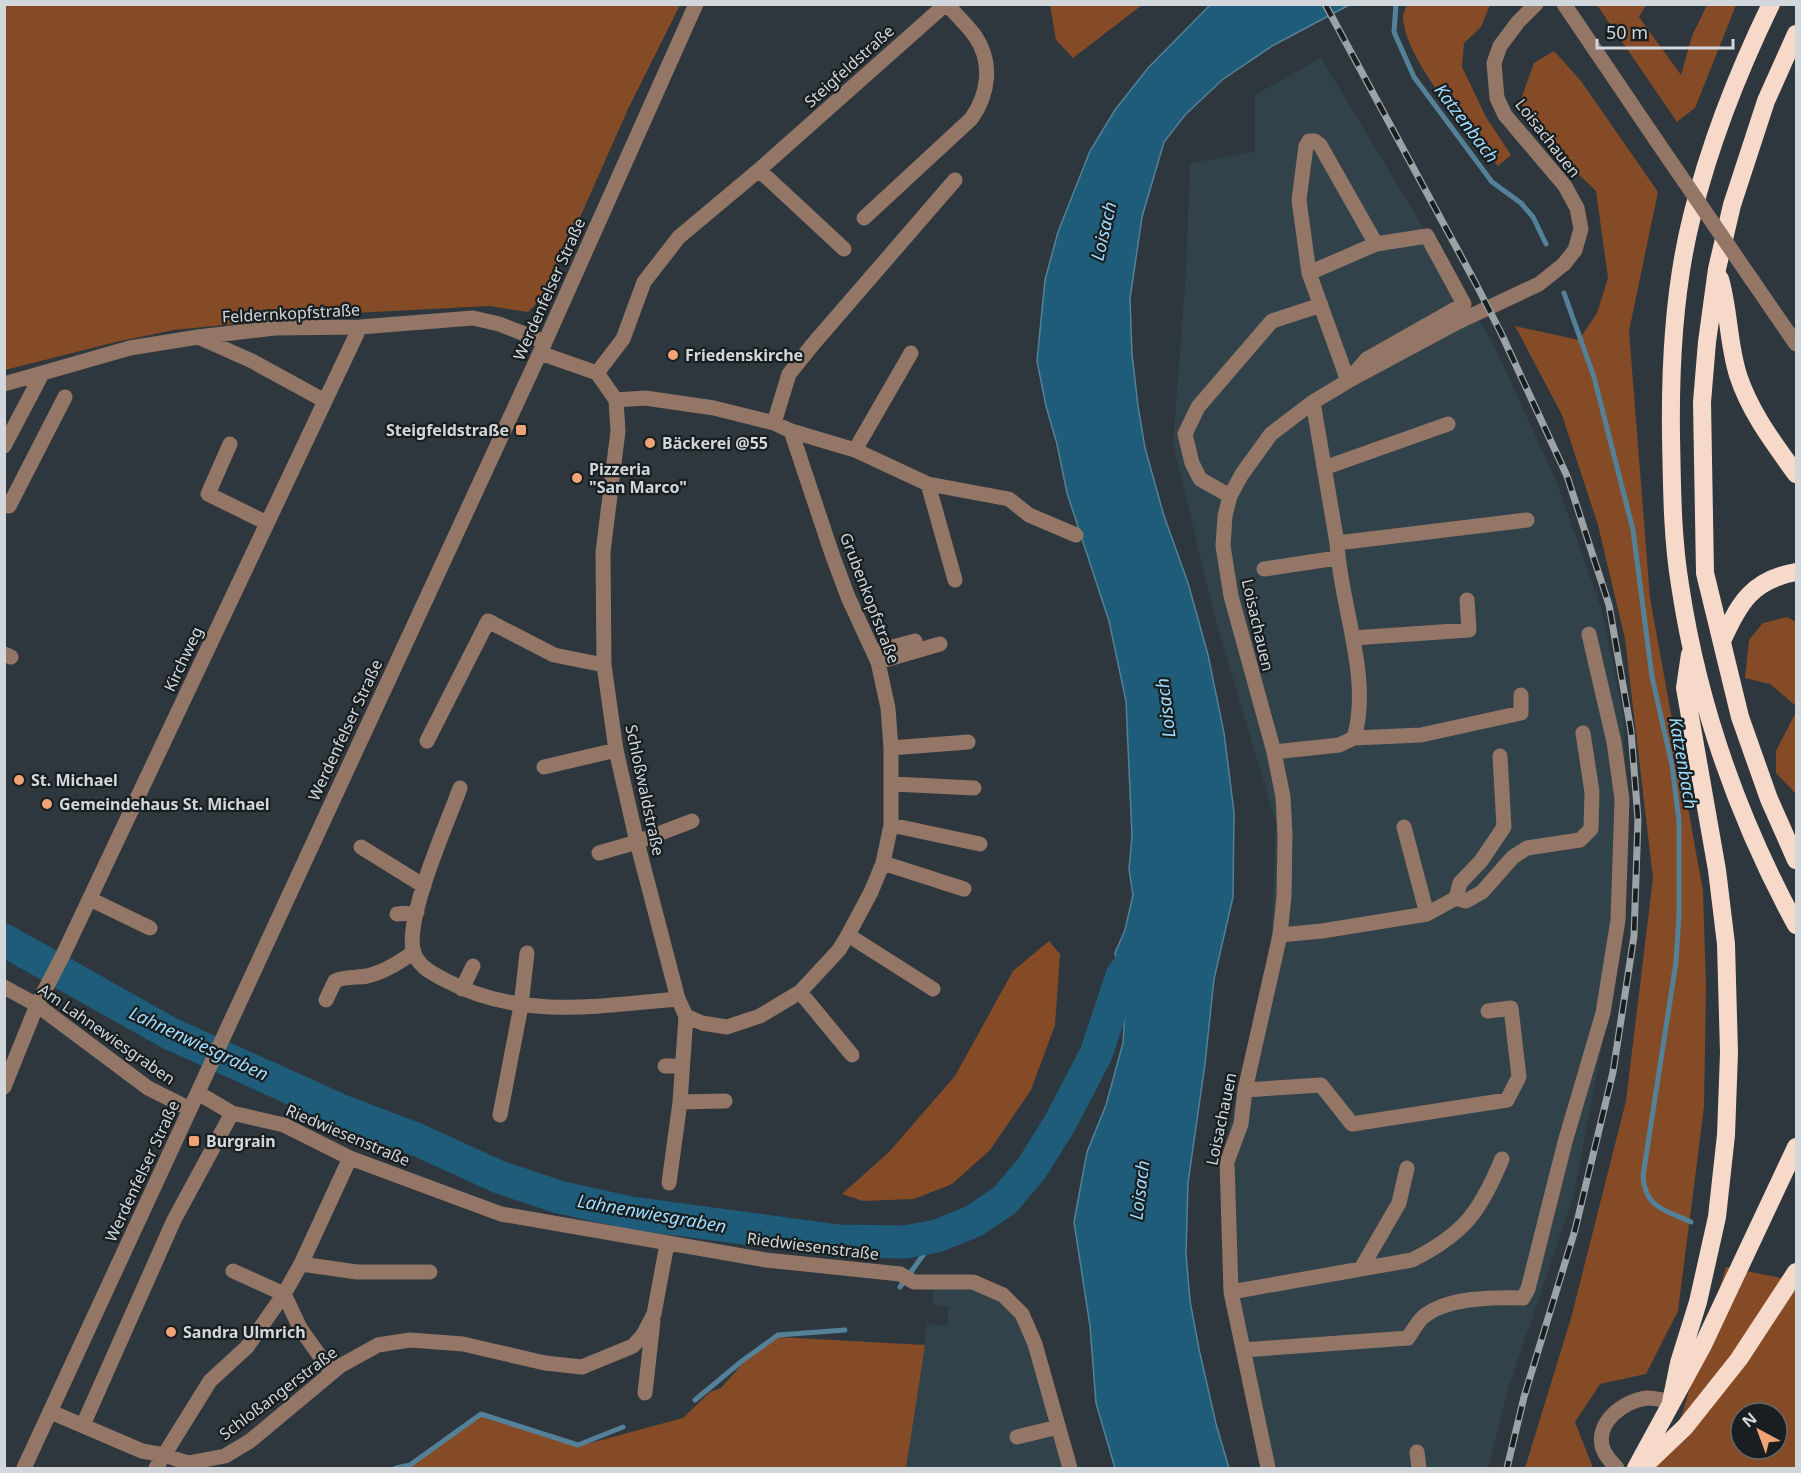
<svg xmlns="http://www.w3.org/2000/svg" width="1801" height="1473" font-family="'Noto Sans',sans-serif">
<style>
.built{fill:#31424b}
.green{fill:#854b26;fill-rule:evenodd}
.water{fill:#1e5c7a;stroke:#548197;stroke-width:1.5}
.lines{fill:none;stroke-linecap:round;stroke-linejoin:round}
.stream{stroke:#548197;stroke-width:5}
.river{stroke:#1e5c7a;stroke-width:33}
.minor{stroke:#937666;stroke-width:15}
.highway{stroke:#f6d9c9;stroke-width:18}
.rail-casing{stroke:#9ca3a7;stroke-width:7}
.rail{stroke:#191e20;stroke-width:4.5;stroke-dasharray:14;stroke-linecap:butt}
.minor-bridge{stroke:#937666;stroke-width:15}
.poi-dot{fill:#efa377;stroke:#191e20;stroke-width:2}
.labels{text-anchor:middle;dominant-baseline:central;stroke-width:4.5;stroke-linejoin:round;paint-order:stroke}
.street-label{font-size:16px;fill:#d1d7da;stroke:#191e20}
.poi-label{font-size:16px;font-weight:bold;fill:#d1d7da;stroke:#191e20;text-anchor:start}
.water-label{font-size:18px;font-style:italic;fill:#9fdcfd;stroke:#191e20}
</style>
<rect width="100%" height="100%" fill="#2d373d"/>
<path class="built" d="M 1321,58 L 1493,343 L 1557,483 L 1601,608 L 1623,716 L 1629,841 L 1625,923 L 1574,1194 L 1509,1386 L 1488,1468 L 1263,1468 L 1226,1290 L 1222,1161 L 1271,947 L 1276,823 L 1215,618 L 1173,444 L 1186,273 L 1190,163 L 1255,152 L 1255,95 Z
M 934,1285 L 974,1285 L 1001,1297 L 1018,1315 L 1068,1468 L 906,1468 L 927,1324 L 947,1326 L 949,1307 L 932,1305 Z"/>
<path class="green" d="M 5,4 L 680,4 L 680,5 L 628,109 L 546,294 L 528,312 L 489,306 L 334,314 L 174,330 L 116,342 L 5,370 Z
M 1050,5 L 1050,4 L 1142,5 L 1073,58 L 1056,40 Z
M 1407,5 L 1490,5 L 1481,27 L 1464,43 L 1462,67 L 1486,117 L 1511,155 L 1498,166 C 1470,135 1404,58 1403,17 C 1403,13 1406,8 1407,5 Z
M 1597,5 L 1646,5 L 1639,17 L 1681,75 L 1692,36 L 1707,5 L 1736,5 L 1695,108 L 1677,122 Z
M 1554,51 L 1581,81 L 1658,192 L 1629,331 L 1650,598 L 1703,891 L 1706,988 L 1704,1107 L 1678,1311 L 1646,1374 L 1600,1384 L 1575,1422 L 1593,1468 L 1525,1468 L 1571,1318 L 1626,1101 L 1653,878 L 1625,639 L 1598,525 L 1562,415 L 1515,326 L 1579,340 L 1597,313 L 1608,278 L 1596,191 L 1553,150 L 1520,102 L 1534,63 Z
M 1787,617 L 1796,622 L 1796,706 L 1770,684 L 1745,678 L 1749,640 L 1763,623 Z
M 1796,712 L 1796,794 L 1776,773 L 1776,751 Z
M 1049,941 L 1060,954 L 1055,1025 L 1031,1090 L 990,1150 L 952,1184 L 914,1199 L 863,1201 L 842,1194 L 889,1152 L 955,1076 L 1013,971 Z
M 1726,1267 L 1796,1281 L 1796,1468 L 1656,1468 L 1682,1414 ZM 1741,1413 L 1777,1413 L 1777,1449 L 1741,1449 Z
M 778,1337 L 925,1345 L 906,1468 L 399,1468 L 410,1466 L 481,1416 L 579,1446 L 683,1418 L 710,1392 L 721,1388 L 744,1362 Z"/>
<path class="water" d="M 1210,5 L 1349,5 L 1272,46 L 1222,80 L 1185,115 L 1164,142 L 1142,217 L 1130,299 L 1132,354 L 1138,406 L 1145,448 L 1164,516 L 1188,583 L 1208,655 L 1224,733 L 1234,812 L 1233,897 L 1214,979 L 1205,1064 L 1188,1183 L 1186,1254 L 1190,1301 L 1199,1349 L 1216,1424 L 1229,1468 L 1115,1468 L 1096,1403 L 1090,1326 L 1074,1222 L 1087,1152 L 1106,1105 L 1123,1043 L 1126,995 L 1115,953 L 1125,930 L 1133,895 L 1129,869 L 1132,836 L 1126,701 L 1109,621 L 1067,493 L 1057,444 L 1046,406 L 1037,361 L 1045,280 L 1058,232 L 1090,151 L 1115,110 L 1148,68 Z"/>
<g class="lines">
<path class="stream" d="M 1396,4 L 1394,32 L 1414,77 L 1492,182 L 1521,203 L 1533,217 L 1546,244
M 1564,293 L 1594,377 L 1633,530 L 1652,677 L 1672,765 L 1679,821 L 1679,915 L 1676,962 L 1643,1176 C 1645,1208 1665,1210 1691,1222
M 900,1287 L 937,1236
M 695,1400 L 742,1361 L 778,1335 L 845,1330
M 396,1468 L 410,1465 L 481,1414 L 578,1445 L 623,1427"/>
<path class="river" d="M 4,940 L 169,1033 L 342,1111 L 418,1140 L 499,1177 L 559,1197 L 631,1213 L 839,1241 L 905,1242 L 937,1236 L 974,1221 L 1005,1200 L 1032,1168 L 1060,1123 L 1096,1054 L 1122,976 L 1149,940"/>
<path class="minor" d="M 1564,4 L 1658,143
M 759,170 L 844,249
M 864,218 L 971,119 C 989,94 993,62 975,36 C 967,25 956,15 947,4
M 1309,273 L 1376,244 L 1320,145 L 1315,141 L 1309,141 L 1306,146 L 1299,200 L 1309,273 L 1348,381
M 1752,280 L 1796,344
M 198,337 L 252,361 L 325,401
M 540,353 L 597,373 L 616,400
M 597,373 L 623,339 L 644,282 L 679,237 L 759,170 L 946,4
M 1354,374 L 1367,359 L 1464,304 L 1427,236 L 1376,244
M 4,384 L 130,348 L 198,337 L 275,328 L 360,327 L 473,318 L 499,324 L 545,342
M 616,400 L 618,431 L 603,552 L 604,665 L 616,750 L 637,842 L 678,999 L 686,1016 L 680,1102 L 669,1183
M 616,400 L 645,398 L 714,408 L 774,423 L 791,431 L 855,450 L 928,484 L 1009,499 L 1029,515 L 1076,535
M 774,423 L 789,374 L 814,343 L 955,180
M 230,444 L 208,494 L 267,523
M 4,446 L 42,374
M 855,450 L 911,353
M 1324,468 L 1448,424
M 928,484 L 955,580
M 1230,496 L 1200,479 L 1192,463 L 1185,434 L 1198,407 L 1272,321 L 1321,305
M 4,504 L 9,506 L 65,397
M 1337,543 L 1527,520
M 1264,569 L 1337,558
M 1353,638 L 1469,630 L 1467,600
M 874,652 L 915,641
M 4,654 L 11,657
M 878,662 L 940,644
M 1354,738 L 1421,735 L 1521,713 L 1521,695
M 427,741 L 488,621 L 554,655 L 604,665
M 891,748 L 968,742
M 1274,752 L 1339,745 L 1354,738 C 1372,677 1340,605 1337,543 L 1313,402
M 544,767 L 616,750
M 893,784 L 974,788
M 460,788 C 447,824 406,915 413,950 C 417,966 432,973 445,980 C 519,1020 598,1006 678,999
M 891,825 L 980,844
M 1404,827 L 1427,914
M 361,847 L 424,886
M 599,853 L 637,842 L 692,821
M 883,863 L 964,889
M 1456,898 L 1460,883 L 1481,861 L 1504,827 L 1500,756
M 90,899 L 150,928
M 397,914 L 417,912
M 848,935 L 933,989
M 1280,935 L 1322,931 L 1427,914 L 1456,898 L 1466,901 L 1482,892 L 1513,857 L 1527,848 L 1580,840 L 1591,829 L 1592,792 L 1583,733
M 4,987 L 37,1005 L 148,1088 L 190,1109
M 462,989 L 473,966
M 800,992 L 852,1055
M 326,1000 L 335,981 C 346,976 356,978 367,976 C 385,972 399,962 414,952
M 686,1016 L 702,1023 L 727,1027 L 760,1016 L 800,992 L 839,950 L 848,935 L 871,892 L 883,863 L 891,825 L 891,748 L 888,708 L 878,662 L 848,597 L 832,554 L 791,431
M 665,1066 L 682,1066
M 4,1087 L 37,1005 L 62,957 L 360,327
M 1245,1090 L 1321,1085 L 1352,1124 L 1507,1100 L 1519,1077 L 1511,1008 L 1488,1011
M 198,1093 L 232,1113 L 284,1125 L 350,1158 L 501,1214 L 766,1260 L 900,1274 L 914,1282 L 973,1282 L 1003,1295 L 1022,1314 L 1035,1344 L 1070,1468
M 680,1102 L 725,1101
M 500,1115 L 521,1006 L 527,953
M 301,1264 L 357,1272 L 430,1272
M 1362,1267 L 1399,1203 L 1407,1168
M 233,1271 L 284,1294 L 300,1328 L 332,1373
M 1231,1292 L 1412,1260 C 1464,1234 1480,1212 1502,1159
M 1243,1350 L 1408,1338 C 1412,1332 1417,1323 1422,1318 C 1445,1297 1494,1297 1523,1298 L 1528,1289 L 1565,1142 L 1603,1013 L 1618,920 L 1622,799 L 1614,742 L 1589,634
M 645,1393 L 653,1321
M 51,1412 L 142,1451 L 164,1455 L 188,1463 L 225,1456 L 250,1441 L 340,1366 L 378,1345 L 410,1340 L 463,1344 L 545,1363 L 582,1367 L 633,1346 L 643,1335 L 654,1314 L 667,1244
M 83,1425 L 174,1220 L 232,1113
M 1017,1437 L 1058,1427
M 1417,1452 L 1419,1468
M 24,1468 L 545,342 L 696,4
M 156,1468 L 210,1381 L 247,1347 L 284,1294 L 301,1264 L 350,1158
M 1268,1468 L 1231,1292 L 1227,1162 L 1241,1124 L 1245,1090 L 1280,935 L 1284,896 L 1285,835 L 1283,797 L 1274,752 L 1231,596 L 1223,546 L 1225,516 L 1230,496 L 1242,474 L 1271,434 L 1313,402 L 1348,381 L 1458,322 L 1539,284 L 1564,264 L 1575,250 L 1581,229 L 1577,208 L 1565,186 L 1505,115 L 1497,98 L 1494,63 L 1500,46 L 1518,22 L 1536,4
M 1617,1468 C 1612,1463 1606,1457 1603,1449 C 1594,1423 1624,1400 1647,1398 C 1656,1398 1663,1400 1671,1402"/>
<path class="highway" d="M 1771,4 C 1738,72 1710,143 1692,216 C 1674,287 1670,363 1671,436 C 1672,486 1672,536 1680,585 C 1698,705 1739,820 1796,925
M 1796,34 L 1766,101 L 1732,205 L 1717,269 L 1707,342 L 1702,402 L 1705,573 L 1740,717 L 1769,799 L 1796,860
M 1720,279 C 1729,310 1728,343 1738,375 C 1750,412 1773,442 1796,474
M 1722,641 C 1739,603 1752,580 1796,572
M 1671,1402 L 1679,1363 L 1698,1302 L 1717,1217 L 1726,1135 L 1729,1053 L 1726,944 L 1717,870 L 1685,688 L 1690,654
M 1636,1468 L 1703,1345 L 1796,1147
M 1642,1468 L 1685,1427 L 1739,1359 L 1796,1272"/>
<defs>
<path id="rail" d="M 1325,4 L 1476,284 L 1501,333 L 1567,476 L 1609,605 L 1631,731 L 1638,819 L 1634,936 L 1613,1072 L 1575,1230 L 1524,1397 L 1507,1468"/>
</defs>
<use href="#rail" class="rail-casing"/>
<use href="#rail" class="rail"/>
<path class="minor-bridge" d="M 1658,143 L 1752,280"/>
</g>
<g class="poi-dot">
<circle cx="673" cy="355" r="6"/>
<rect x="515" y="424" width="12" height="12" rx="3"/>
<circle cx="650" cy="443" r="6"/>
<circle cx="577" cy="478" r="6"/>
<circle cx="19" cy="780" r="6"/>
<circle cx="47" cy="804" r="6"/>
<rect x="188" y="1135" width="12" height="12" rx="3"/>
<circle cx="171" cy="1332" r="6"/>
</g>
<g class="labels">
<g class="street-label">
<text transform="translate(849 66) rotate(-42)">Steigfeldstraße</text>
<text transform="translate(1548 138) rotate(52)">Loisachauen</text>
<text transform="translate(549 289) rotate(-66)">Werdenfelser Straße</text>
<text transform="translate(291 313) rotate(-3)">Feldernkopfstraße</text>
<text transform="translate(870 598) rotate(69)">Grubenkopfstraße</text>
<text transform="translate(1258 625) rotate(77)">Loisachauen</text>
<text transform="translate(183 659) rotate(-65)">Kirchweg</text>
<text transform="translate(345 730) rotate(-65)">Werdenfelser Straße</text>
<text transform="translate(645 790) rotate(78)">Schloßwaldstraße</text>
<text transform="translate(107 1034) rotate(35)">Am Lahnewiesgraben</text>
<text transform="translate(1221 1119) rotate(-78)">Loisachauen</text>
<text transform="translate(348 1135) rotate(23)">Riedwiesenstraße</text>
<text transform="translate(142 1171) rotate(-65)">Werdenfelser Straße</text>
<text transform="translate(813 1246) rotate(7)">Riedwiesenstraße</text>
<text transform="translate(278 1393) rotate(-37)">Schloßangerstraße</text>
</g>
<g class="poi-label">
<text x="685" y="355">Friedenskirche</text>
<text x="509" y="430" text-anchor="end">Steigfeldstraße</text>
<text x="662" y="443">Bäckerei @55</text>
<text x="589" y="469">Pizzeria<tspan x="589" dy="18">"San Marco"</tspan></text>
<text x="31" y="780">St. Michael</text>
<text x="59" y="804">Gemeindehaus St. Michael</text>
<text x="206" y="1141">Burgrain</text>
<text x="183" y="1332">Sandra Ulmrich</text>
</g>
<g class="water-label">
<text transform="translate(1467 123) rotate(53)">Katzenbach</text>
<text transform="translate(1103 231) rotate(-77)">Loisach</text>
<text transform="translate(1165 708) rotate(-97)">Loisach</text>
<text transform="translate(1684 763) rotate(80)">Katzenbach</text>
<text transform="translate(199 1043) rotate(25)">Lahnenwiesgraben</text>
<text transform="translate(1139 1190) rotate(-83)">Loisach</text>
<text transform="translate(652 1213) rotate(10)">Lahnenwiesgraben</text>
</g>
</g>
<rect width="1801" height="1473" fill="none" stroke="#d1d7da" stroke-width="12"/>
<g transform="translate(1759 1431) rotate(319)"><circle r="28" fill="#191e20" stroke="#63686a" stroke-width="1.5"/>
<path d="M0-4.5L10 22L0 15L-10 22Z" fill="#efa377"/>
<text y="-9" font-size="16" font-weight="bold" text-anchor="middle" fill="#d1d7da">N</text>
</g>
<path d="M1597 39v9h136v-9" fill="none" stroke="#d1d7da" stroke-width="3"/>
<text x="1606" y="39" font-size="18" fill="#d1d7da" stroke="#191e20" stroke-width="4.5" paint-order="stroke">50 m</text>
</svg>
